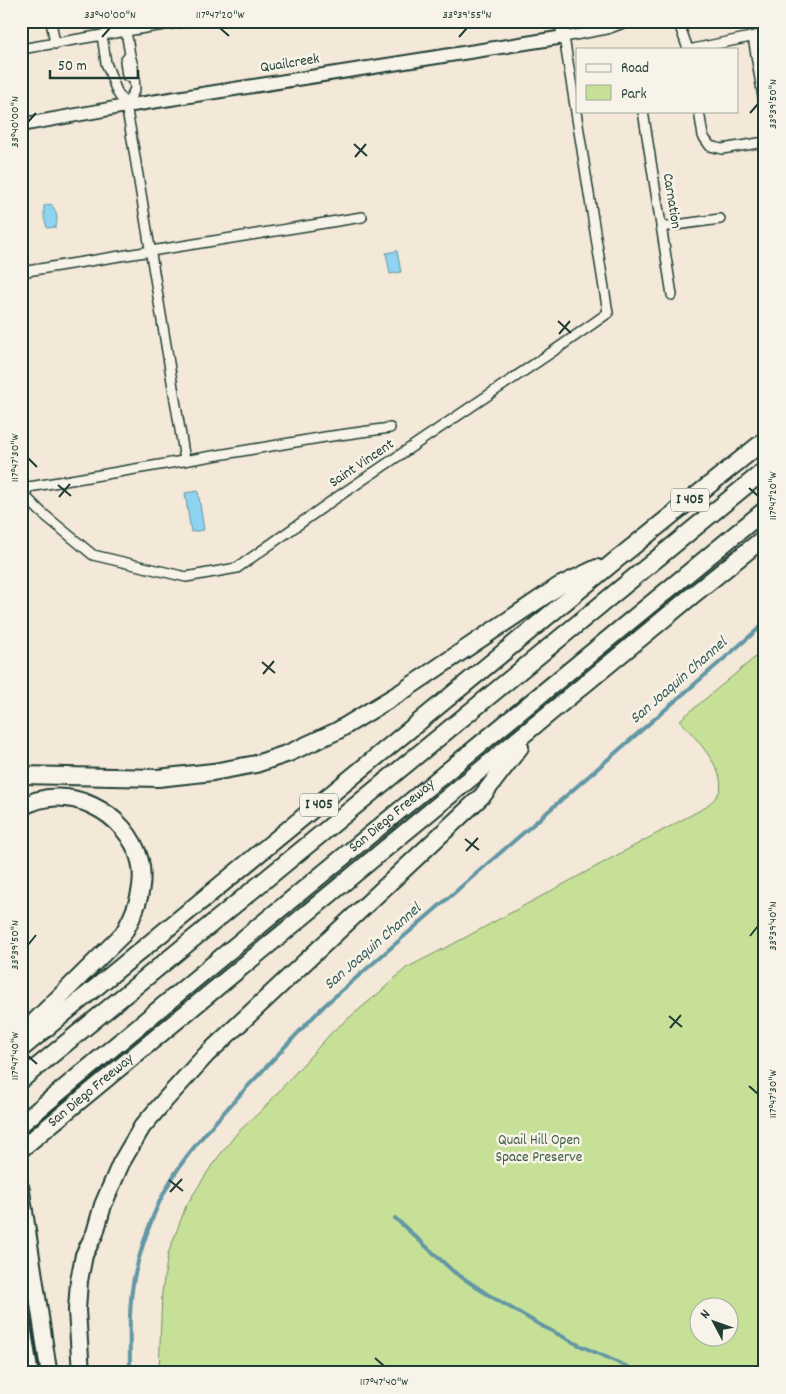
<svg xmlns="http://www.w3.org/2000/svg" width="786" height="1394" font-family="Dekko,sans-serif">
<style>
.green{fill:#c6e097;stroke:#728e66;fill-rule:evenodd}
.water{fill:#8ed3f0;stroke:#6297a5}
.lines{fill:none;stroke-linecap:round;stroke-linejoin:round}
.stream{stroke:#6297a5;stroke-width:4}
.street-casing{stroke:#1f3d34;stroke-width:12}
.secondary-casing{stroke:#1f3d34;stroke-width:16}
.primary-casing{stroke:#1f3d34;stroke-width:19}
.highway-casing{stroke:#1f3d34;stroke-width:20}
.street{stroke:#f7f3e8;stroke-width:9}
.secondary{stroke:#f7f3e8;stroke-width:12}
.primary{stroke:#f7f3e8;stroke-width:15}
.highway{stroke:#f7f3e8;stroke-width:16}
.ticks{fill:none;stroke:#1f3d34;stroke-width:2}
.labels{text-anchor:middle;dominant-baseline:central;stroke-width:5;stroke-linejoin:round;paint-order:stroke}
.shield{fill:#f7f3e8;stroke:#60746a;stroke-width:1}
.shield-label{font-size:14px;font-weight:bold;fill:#1f3d34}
.street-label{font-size:15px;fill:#1f3d34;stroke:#f7f3e8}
.park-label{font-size:15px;fill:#405e48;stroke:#f7f3e8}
.water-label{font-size:16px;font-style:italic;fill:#355b5a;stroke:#f7f3e8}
.neatline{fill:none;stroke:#1f3d34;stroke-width:2}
.ticks-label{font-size:12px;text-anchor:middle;fill:#1f3d34}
</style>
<rect width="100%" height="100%" fill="#f4e8d8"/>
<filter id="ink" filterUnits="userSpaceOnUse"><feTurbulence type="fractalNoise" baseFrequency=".02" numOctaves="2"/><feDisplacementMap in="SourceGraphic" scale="10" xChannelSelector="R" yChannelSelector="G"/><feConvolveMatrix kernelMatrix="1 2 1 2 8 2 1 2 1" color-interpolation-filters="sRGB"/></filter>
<g filter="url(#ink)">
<path class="green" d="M 765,649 L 765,1373 L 159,1373 L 162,1292 L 168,1254 L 186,1206 L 212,1165 L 237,1133 L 263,1109 L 332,1032 L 380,992 L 406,968 L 455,943 L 704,808 C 710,803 717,798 720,790 C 726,769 693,736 680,720 ZM 698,1306 L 728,1306 L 728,1336 L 698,1336 Z"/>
<path class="water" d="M 51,204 C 57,211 58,218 56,227 L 47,228 L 44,217 L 44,206 Z
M 397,251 L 401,272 L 390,274 L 386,253 Z
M 198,491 L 204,530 L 191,532 L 185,493 Z"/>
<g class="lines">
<path class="stream" d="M 395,1218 L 454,1272 L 487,1294 L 542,1326 L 579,1345 L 641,1373
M 130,1373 C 130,1341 128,1309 134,1278 C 143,1238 158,1197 182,1163 C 202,1135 226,1110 249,1085 C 274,1059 299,1031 325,1005 L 765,623"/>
<defs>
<path id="street" d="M 51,21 L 55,44
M 678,21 L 688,49
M 126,31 L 130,55 L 133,66 L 135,89 L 126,106
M 102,35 L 106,63 L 117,92 L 126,106 L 130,127 L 185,460
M 753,37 L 765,109
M 21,49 L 126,31 L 190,21
M 693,49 L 765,34
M 130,55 L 125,61 L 127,76 L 135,78
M 643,111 L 672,295
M 699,111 L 703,136 L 710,146 L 722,149 L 765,142
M 661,227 L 720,219
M 21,272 L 362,217
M 390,428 L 325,437 L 35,486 L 29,487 L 26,491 L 25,496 L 41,512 L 93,555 L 186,577 L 237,568 L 336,498 L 558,348 L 608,313 L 564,37 L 607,29 L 629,21"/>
<path id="secondary" d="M 21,125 L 126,106 L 564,37 L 561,21"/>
<path id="primary" d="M 21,1188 L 49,1373
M 21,1316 L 30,1373"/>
<g id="highway">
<path d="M 21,775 L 158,778 L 213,772 L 256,764 L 289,753 L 337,731 L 403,691 L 559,586 L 597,568"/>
<path d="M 21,808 C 65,780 128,812 140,861 C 146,887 136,912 123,934 L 21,1035"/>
<path d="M 21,1049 L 616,560 L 765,440"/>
<path d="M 21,1080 L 765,470"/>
<path id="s1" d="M 21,1124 L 247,936 L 765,510"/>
<path id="s2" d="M 21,1149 L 694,594 L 765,537"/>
<path d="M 81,1373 L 77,1310 L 79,1281 L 84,1255 L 95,1233 L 103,1205 L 121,1163 L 142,1127 L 166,1099 L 206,1055 L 483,795 L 520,747"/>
</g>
</defs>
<use href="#street" class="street-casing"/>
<use href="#secondary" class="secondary-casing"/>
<use href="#primary" class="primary-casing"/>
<use href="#highway" class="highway-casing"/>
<use href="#street" class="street"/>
<use href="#secondary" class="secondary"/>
<use href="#primary" class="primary"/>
<use href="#highway" class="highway"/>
</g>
</g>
<path class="ticks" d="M 220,28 L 229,36M 102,37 L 110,28M 459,37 L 467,28M 750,113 L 758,104M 28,122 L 36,113M 354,144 L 367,156M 355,157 L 366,144M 558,321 L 571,333M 559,334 L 570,321M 28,458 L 37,467M 58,485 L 71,496M 749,488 L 758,496M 59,497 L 70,484M 262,662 L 275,673M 263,674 L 274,661M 465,839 L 479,850M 466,851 L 478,838M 750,936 L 758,926M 28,945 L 36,935M 669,1016 L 682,1027M 670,1028 L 681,1015M 28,1056 L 37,1064M 749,1086 L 758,1094M 169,1180 L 183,1191M 170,1192 L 182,1179M 375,1358 L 384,1366"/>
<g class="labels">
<g class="shield">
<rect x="671" y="488.5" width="38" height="23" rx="4"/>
<rect x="300" y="793.5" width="38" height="23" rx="4"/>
</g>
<g class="shield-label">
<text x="690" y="500">I 405</text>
<text x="319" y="805">I 405</text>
</g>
<g class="street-label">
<text transform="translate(290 64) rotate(-9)">Quailcreek</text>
<text transform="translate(671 201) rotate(81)">Carnation</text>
<text transform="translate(362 464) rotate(-34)">Saint Vincent</text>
<text stroke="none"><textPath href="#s1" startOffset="482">San Diego Freeway</textPath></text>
<text stroke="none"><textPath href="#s2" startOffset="91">San Diego Freeway</textPath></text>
</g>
<g class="park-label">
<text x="539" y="1141">Quail Hill Open<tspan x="539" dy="17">Space Preserve</tspan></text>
</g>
<g class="water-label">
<text transform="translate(679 681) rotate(-41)">San Joaquin Channel</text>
<text transform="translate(373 947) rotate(-41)">San Joaquin Channel</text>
</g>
</g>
<rect width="786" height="1394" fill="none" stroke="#f7f3e8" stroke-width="55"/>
<rect x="576" y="48" width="162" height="65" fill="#f7f3e8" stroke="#a1aaa0"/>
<rect x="586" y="64" width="25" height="8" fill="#f7f3e8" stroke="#a1aaa0"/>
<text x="621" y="72" font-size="15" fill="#1f3d34">Road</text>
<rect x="586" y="85" width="25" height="15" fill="#c6e097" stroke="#a1aaa0"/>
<text x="621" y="98" font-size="15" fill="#1f3d34">Park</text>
<g transform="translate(714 1322) rotate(311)"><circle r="24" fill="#f7f3e8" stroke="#a1aaa0"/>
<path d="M0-4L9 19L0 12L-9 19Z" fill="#1f3d34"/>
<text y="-8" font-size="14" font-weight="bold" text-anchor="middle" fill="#1f3d34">N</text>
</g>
<path d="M50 70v8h88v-8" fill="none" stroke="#1f3d34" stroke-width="2.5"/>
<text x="58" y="70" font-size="15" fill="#1f3d34" stroke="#f7f3e8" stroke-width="4" paint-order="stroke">50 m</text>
<rect x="28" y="28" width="730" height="1338" class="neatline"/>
<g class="ticks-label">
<text x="110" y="18">33°40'00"N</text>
<text x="220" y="18">117°47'20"W</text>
<text x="467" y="18">33°39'55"N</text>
<text transform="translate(772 104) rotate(-90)" y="4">33°39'50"N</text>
<text transform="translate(14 122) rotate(-90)" y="4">33°40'00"N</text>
<text transform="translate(14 458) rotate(-90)" y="4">117°47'30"W</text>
<text transform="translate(772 496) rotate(-90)" y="4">117°47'20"W</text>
<text transform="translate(772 926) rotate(-90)" y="4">33°39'40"N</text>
<text transform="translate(14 945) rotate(-90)" y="4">33°39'50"N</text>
<text transform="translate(14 1056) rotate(-90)" y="4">117°47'40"W</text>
<text transform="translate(772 1094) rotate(-90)" y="4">117°47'30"W</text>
<text x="384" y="1385">117°47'40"W</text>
</g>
</svg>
